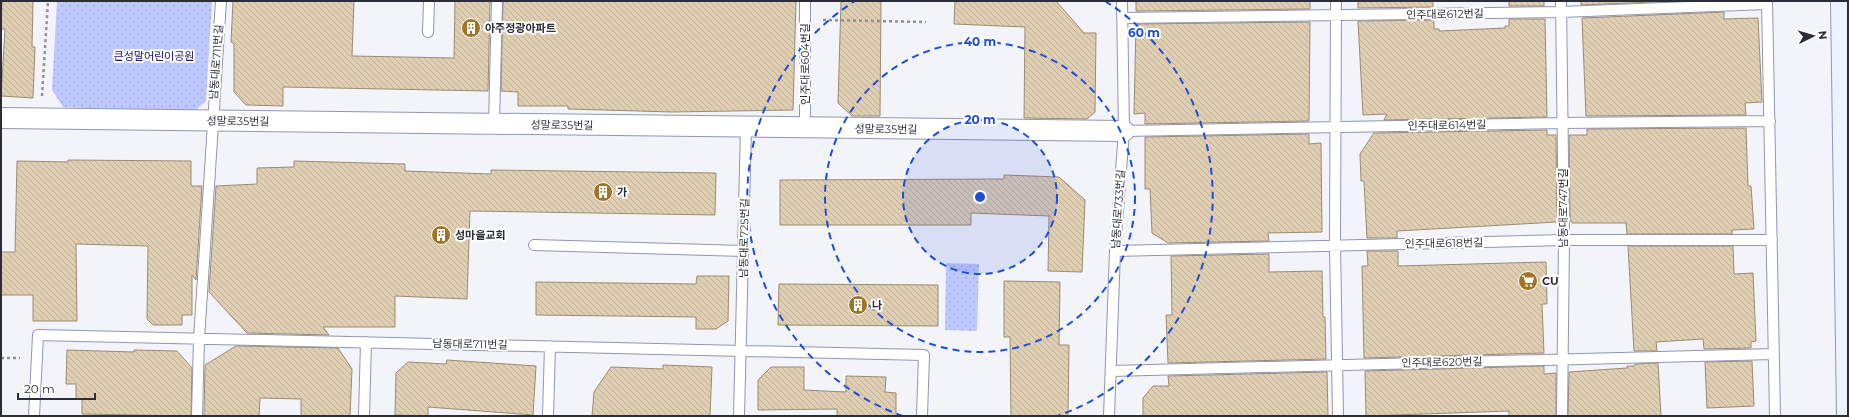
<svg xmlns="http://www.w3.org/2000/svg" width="1849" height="417" font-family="Montserrat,'Noto Sans KR',sans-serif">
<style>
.green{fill:url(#green-dots)}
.building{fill:url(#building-back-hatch);stroke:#9c8b71}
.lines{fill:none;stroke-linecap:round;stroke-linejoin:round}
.lane-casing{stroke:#9096b3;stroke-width:12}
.street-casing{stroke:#9096b3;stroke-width:22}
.secondary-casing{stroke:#9096b3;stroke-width:24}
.path{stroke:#8e9099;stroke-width:2.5;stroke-dasharray:3 3;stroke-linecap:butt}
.lane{stroke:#fff;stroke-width:10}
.street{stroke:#fff;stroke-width:20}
.secondary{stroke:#eef2ff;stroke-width:22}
.ring{fill:none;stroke:#1d4ed8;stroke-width:2;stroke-dasharray:7 5}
.labels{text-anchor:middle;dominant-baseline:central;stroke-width:4;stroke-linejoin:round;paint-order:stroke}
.street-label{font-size:11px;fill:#2b2d39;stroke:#fff}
.poi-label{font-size:11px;font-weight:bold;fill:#2b2d39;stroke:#fff;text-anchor:start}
.park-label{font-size:11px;fill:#1d1374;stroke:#fff}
.centre{fill:#1d4ed8;stroke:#fff;stroke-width:2}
.ring-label{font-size:12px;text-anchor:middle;font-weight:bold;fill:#1d4ed8;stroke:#fff;stroke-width:4;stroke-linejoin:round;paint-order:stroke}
</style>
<defs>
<pattern id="green-dots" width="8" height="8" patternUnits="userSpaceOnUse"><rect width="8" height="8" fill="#bdc8ff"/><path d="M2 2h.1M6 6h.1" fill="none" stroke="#a3acdb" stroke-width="1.8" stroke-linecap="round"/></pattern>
<pattern id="building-back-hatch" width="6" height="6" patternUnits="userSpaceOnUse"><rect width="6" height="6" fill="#e0ceb3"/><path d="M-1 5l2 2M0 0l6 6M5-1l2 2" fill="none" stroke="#c0b19b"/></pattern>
</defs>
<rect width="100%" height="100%" fill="#f2f4fa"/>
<path class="green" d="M 57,1 L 212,1 L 206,101 L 194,112 L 63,107 L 52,90 Z
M 946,263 L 979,264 L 977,331 L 945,330 Z"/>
<path class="building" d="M 2,1 L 33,1 L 32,47 L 35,47 L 33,98 L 1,96 L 5,29 L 1,29 Z
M 233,1 L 354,1 L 352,56 L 454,58 L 455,1 L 490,1 L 488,91 L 283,87 L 283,106 L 246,105 L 234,92 L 234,44 L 231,42 Z
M 503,1 L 796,1 L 793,110 L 673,112 L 568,109 L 568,106 L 518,106 L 518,92 L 501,91 Z
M 841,1 L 881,1 L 880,116 L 852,116 L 838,103 Z
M 955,1 L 1056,1 L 1084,33 L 1096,33 L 1095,112 L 1087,119 L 1024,118 L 1025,27 L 954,24 Z
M 1136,1 L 1310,1 L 1310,9 L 1136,11 Z
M 1358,1 L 1433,1 L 1433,7 L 1358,8 Z
M 1509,1 L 1544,1 L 1544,6 L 1509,6 Z
M 1581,1 L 1677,1 L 1581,5 Z
M 1724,12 L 1724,19 L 1758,18 L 1762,102 L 1745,103 L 1746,115 L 1586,116 L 1582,18 Z
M 1509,19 L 1545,19 L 1547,117 L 1384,120 L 1387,114 L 1363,115 L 1358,21 L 1434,20 L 1434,29 L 1439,29 L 1439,31 L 1505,28 L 1505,26 L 1509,26 Z
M 1310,22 L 1309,121 L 1145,124 L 1145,113 L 1134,114 L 1136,24 Z
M 1746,128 L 1748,186 L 1751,186 L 1754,229 L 1732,230 L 1732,234 L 1627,234 L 1626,223 L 1572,223 L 1572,221 L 1570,221 L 1569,135 L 1587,135 L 1587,129 Z
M 1547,130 L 1547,135 L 1556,135 L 1557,222 L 1397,231 L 1397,238 L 1367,238 L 1364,181 L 1361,181 L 1360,154 L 1374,133 Z
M 1309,134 L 1309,144 L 1321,143 L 1322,232 L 1268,233 L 1269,241 L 1168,243 L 1152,233 L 1150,189 L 1145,189 L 1145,137 Z
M 68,160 L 191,161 L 191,186 L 202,186 L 196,280 L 192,275 L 192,315 L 182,315 L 182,325 L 153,325 L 147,319 L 148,246 L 76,244 L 77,321 L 33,321 L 33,295 L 1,295 L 1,252 L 15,252 L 17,161 L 68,162 Z
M 294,161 L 405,164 L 405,171 L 491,174 L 491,170 L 716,173 L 715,215 L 470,211 L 467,299 L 395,296 L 395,327 L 323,327 L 329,335 L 247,333 L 209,292 L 216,186 L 257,184 L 257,168 L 294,167 Z
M 1004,175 L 1059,177 L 1085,200 L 1082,272 L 1048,271 L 1049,216 L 971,213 L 971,225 L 780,225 L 780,180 L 1004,179 Z
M 1628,246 L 1733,246 L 1734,274 L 1753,273 L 1756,341 L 1751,342 L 1751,348 L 1704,349 L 1703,339 L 1656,342 L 1657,351 L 1634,351 Z
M 1367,251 L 1398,251 L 1398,266 L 1546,262 L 1547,304 L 1542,304 L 1544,353 L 1364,358 L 1362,266 L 1368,266 Z
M 1269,254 L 1269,272 L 1322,271 L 1323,317 L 1325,317 L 1326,359 L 1168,363 L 1166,315 L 1172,315 L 1171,256 Z
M 697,276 L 729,276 L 728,321 L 716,329 L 696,329 L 696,317 L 536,315 L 536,282 L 696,284 Z
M 1004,281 L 1060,282 L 1059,345 L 1069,345 L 1068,416 L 1011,416 L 1010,337 L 1004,337 Z
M 779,284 L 938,285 L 938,326 L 778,325 Z
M 236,346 L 338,348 L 352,369 L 350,416 L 301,416 L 301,399 L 260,398 L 259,416 L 204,416 L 205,365 Z
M 67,350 L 134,352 L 134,350 L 177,351 L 192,368 L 191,416 L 82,414 L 82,399 L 76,399 L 76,384 L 66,384 Z
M 447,360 L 536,366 L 533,415 L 428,407 L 428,416 L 395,415 L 396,373 L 408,362 L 446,364 Z
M 1752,361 L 1754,406 L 1707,408 L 1705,362 Z
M 1658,363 L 1661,416 L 1568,416 L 1569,372 L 1627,368 L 1627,366 L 1635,366 L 1635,364 Z
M 663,365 L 712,367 L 710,416 L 592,416 L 594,392 L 611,367 L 663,369 Z
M 1544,366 L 1544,374 L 1556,373 L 1556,416 L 1509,416 L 1509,411 L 1366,416 L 1365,371 Z
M 771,367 L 804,367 L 804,390 L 846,392 L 846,376 L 886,377 L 885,392 L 896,393 L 896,416 L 837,416 L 837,409 L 758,410 L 758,380 Z
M 1327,372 L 1328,416 L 1143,416 L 1143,398 L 1153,386 L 1169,386 L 1168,376 Z"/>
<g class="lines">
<defs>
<path id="lane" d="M 1336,1 L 1335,245 L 1338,416
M 1561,1 L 1564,240 L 1562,416
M 1767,1 L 1775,416
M 1122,18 L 1561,12 L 1767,4
M 428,32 L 429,1
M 494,124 L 497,1
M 805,128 L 805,1
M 1124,131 L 1562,123 L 1770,121
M 534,245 L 744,251
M 1115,251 L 1564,240 L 1772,240
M 1111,371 L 1774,354
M 34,416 L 38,335 L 924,355 L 922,416
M 197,416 L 199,339 L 221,1
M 364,416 L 366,342
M 548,416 L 550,346
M 739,416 L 746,127
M 1109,416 L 1115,251 L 1124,131 L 1122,1"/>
<path id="street" d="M 1,118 L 1124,131"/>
<path id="secondary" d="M 1842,1 L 1848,416"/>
</defs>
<use href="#lane" class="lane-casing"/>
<use href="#street" class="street-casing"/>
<use href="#secondary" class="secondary-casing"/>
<path class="path" d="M 823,20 L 926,22
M 42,96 L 48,1
M 1,358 L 20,358"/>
<use href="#lane" class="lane"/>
<use href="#street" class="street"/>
<use href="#secondary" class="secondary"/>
</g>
<circle cx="980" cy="197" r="77" fill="#1d4ed8" fill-opacity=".12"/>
<g class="ring">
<circle cx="980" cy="197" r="77"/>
<circle cx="980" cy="197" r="155"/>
<path d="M903 416A232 232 0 0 1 855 1M1105 1A232 232 0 0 1 1057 416"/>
</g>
<defs>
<symbol id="building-disc" viewBox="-11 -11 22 22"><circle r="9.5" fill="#9f7424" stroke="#fff"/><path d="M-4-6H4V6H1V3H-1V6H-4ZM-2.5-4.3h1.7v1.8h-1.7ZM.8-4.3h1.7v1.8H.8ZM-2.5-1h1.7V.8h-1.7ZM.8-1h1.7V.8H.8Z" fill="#fff"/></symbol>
<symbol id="supermarket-disc" viewBox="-11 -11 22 22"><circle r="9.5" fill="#9f7424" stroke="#fff"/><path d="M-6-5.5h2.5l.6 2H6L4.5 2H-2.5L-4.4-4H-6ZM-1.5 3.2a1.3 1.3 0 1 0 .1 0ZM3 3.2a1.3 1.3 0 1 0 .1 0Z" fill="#fff"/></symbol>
</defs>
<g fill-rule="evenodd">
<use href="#building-disc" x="460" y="17" width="22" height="22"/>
<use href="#building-disc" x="592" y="181" width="22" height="22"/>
<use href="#building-disc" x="430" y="224" width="22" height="22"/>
<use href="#supermarket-disc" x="1517" y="270" width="22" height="22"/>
<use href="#building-disc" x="847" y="294" width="22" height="22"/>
</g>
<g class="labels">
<g class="street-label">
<text transform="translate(1445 14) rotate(-1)">인주대로612번길</text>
<text transform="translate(216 62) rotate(-86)">남동대로711번길</text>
<text transform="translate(805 64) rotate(-90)">인주대로604번길</text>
<text transform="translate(238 121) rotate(1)">성말로35번길</text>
<text transform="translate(562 125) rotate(1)">성말로35번길</text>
<text transform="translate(1447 125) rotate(-1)">인주대로614번길</text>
<text transform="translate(886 129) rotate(1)">성말로35번길</text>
<text transform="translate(1563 208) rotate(-90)">남동대로747번길</text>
<text transform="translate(1118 209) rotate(-86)">남동대로733번길</text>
<text transform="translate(744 238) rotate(-89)">남동대로725번길</text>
<text transform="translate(1444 243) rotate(-1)">인주대로618번길</text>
<text transform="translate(470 344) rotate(1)">남동대로711번길</text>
<text transform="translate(1442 362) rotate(-1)">인주대로620번길</text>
</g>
<g class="poi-label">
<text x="485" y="28">아주정광아파트</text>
<text x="617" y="192">가</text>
<text x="455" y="235">성마을교회</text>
<text x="1542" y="281">CU</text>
<text x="872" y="305">나</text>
</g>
<g class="park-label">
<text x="154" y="56">큰성말어린이공원</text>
</g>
</g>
<circle cx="980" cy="197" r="6" class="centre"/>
<g class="ring-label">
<text x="1144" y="37">60 m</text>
<text x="980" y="46">40 m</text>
<text x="980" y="124">20 m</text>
</g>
<rect width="1849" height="417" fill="none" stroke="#2b2d39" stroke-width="4"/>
<g transform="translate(1813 36) rotate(85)" stroke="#ffffff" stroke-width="3" paint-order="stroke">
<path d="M0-3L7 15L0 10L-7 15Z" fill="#2b2d39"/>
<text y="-6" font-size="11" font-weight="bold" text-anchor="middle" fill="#2b2d39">N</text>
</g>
<path d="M18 393v6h77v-6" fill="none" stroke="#2b2d39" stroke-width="2"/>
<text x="24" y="393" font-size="12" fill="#2b2d39" stroke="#ffffff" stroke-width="3" paint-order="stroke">20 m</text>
</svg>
